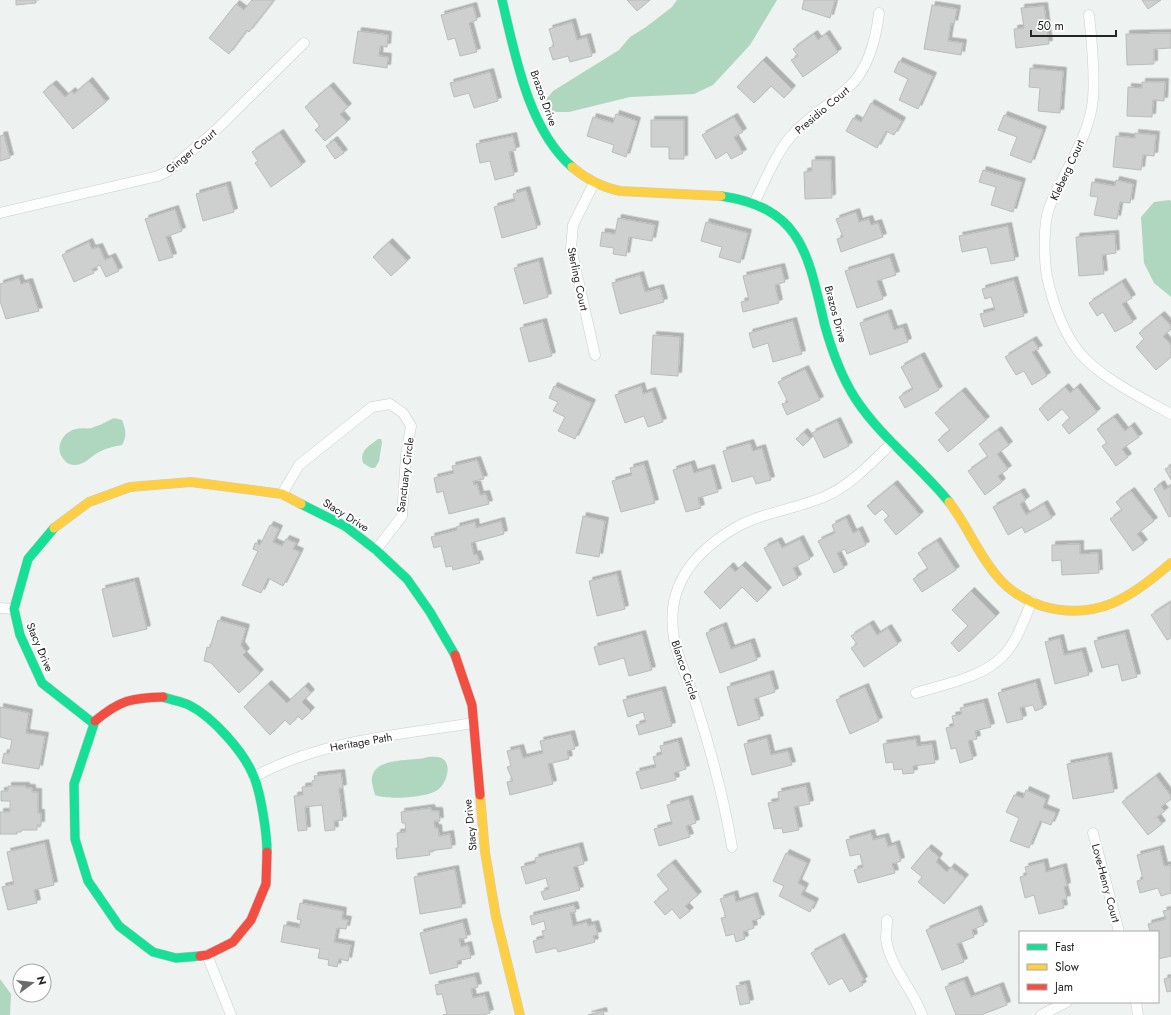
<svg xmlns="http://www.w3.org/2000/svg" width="1171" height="1015" font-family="Jost,sans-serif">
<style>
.water{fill:#afd6bf}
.building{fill:#cdd0ce;stroke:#b9bcba;filter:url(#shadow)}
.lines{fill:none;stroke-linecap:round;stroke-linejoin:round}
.street-casing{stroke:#cbcecc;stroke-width:11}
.fast-casing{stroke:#cbcecc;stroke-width:10}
.slow-casing{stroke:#cbcecc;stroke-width:10}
.jam-casing{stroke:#cbcecc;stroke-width:10}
.street{stroke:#fcfdfd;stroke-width:10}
.fast{stroke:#16e098;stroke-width:9}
.slow{stroke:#ffcf43;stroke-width:9}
.jam{stroke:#f24e42;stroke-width:9}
.labels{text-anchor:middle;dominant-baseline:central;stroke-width:4;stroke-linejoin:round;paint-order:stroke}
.street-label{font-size:11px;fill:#232624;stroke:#fff}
</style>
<defs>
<filter id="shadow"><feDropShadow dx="3.5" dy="-3.5" stdDeviation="0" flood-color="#0004"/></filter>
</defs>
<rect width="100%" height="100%" fill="#eef2f0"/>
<path class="water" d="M 677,0 L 777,0 L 750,45 L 713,85 L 694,94 L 630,97 L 569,112 L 547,112 L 543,103 L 553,91 L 619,50 L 630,37 L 646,27 L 672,7 Z
M 1169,200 L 1171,201 L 1171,297 L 1154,283 L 1144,263 L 1141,217 L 1154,202 Z
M 114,418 L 122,420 C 126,430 127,436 122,445 C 114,446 107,448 99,452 C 91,456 85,465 75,465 C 69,465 65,462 62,457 C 55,446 63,432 76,429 C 82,427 88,430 94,427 C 101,425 107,421 114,418 Z
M 378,439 L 381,439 L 382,442 L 379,461 L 375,468 L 371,468 L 363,463 C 359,451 369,446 378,439 Z
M 428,757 C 433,757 439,756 443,759 C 453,766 445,787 436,791 C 423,798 388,800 375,795 C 374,790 371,782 372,777 C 376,756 414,762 428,757 Z
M 0,979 L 11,994 L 10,1015 L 0,1015 Z"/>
<path class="building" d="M 16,0 L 36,0 L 36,3 L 16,5 Z
M 252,0 L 274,0 L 249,32 L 247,30 L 229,54 L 209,38 L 236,4 L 244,10 Z
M 627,0 L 650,0 L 637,11 Z
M 804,0 L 835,0 L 830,18 L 802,9 Z
M 1142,0 L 1161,0 L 1148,9 Z
M 932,5 L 957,9 L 954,24 L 951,23 L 948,41 L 963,43 L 961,55 L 924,49 Z
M 473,6 L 477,20 L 469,23 L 477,52 L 460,56 L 455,38 L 448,40 L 441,15 Z
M 1044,6 L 1049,44 L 1016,48 L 1014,29 L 1024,28 L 1021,8 Z
M 572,22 L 577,40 L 587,37 L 592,56 L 570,62 L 568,56 L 553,60 L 549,48 L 554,46 L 549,29 Z
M 358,31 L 388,35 L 387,47 L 380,46 L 379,56 L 388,57 L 387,68 L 353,63 Z
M 1171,33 L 1171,48 L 1154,49 L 1154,64 L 1127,65 L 1126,34 Z
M 814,34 L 818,40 L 826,34 L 838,52 L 803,77 L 791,60 L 798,56 L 793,49 Z
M 763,60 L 792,89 L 784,98 L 771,86 L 754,103 L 737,87 Z
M 899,61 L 933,76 L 918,109 L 899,100 L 908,79 L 894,72 Z
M 1030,68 L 1063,71 L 1060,113 L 1038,111 L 1040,88 L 1029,87 Z
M 490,72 L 498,101 L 474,108 L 469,93 L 454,97 L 450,83 Z
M 89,81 L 106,102 L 73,129 L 43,92 L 53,84 L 65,97 L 72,91 L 74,94 Z
M 1142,82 L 1165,82 L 1164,101 L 1153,100 L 1152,117 L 1127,116 L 1128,87 L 1142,88 Z
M 330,86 L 348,107 L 340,114 L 347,122 L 325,141 L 315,130 L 320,126 L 305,107 Z
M 871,103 L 902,121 L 894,135 L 886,131 L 877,148 L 846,131 L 853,118 L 861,122 Z
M 616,114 L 637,121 L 626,157 L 612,152 L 614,145 L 587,136 L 593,117 L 613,123 Z
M 1004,115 L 1043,130 L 1031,163 L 1010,155 L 1017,137 L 998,130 Z
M 734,117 L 743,132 L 734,137 L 743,153 L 731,159 L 727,152 L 716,159 L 702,135 Z
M 651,120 L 684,120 L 684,159 L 669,159 L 669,147 L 651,147 Z
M 280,133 L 302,165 L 271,187 L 255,163 L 258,161 L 252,152 Z
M 1135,133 L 1156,135 L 1154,156 L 1143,155 L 1141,170 L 1113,167 L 1116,136 L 1135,138 Z
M 4,135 L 10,158 L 0,161 L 0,136 Z
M 513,136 L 516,150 L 509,152 L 514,175 L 495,180 L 490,161 L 480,163 L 476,144 Z
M 334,140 L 344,153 L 335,159 L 326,146 Z
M 812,160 L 831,160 L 832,198 L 805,199 L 804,172 L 812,171 Z
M 983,170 L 1022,182 L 1013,212 L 991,205 L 996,187 L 979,182 Z
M 1116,180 L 1133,184 L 1130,203 L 1120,202 L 1117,219 L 1094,215 L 1098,197 L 1090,196 L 1092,182 L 1115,186 Z
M 227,185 L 234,212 L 203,221 L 196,194 Z
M 526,190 L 537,228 L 502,238 L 494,207 L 515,201 L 513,194 Z
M 175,209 L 182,231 L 166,237 L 173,257 L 159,261 L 145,219 Z
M 856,212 L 859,222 L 869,219 L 871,225 L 878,223 L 883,237 L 841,252 L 837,239 L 843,237 L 836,219 Z
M 618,218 L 655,225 L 652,241 L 629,237 L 626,256 L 613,254 L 614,248 L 600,246 L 602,232 L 615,234 Z
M 706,222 L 748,233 L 740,263 L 719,257 L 722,247 L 701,241 Z
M 1008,226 L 1015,260 L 991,264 L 987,247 L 962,252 L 959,236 Z
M 1115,234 L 1116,253 L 1102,255 L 1104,274 L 1079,276 L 1076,237 Z
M 89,242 L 92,249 L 99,247 L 105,260 L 112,257 L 119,271 L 106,277 L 100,265 L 92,269 L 94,273 L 74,282 L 62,255 Z
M 389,242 L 407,261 L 391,276 L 373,257 Z
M 890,257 L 896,275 L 877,281 L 883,299 L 857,308 L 845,271 Z
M 539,261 L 548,297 L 524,304 L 514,268 Z
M 781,267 L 785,282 L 775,285 L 779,303 L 743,312 L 741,302 L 749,300 L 743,276 Z
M 640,275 L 645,292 L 660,288 L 664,302 L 620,314 L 612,283 Z
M 19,278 L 21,284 L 29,282 L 39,311 L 6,319 L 0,301 L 0,284 Z
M 1014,280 L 1024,316 L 984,327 L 980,314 L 995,310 L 991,297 L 985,299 L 982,289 Z
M 1122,282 L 1132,298 L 1122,304 L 1133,322 L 1115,332 L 1103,312 L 1097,316 L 1089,303 Z
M 888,313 L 894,330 L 903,327 L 908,342 L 870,355 L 860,323 Z
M 1161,315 L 1171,326 L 1171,329 L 1163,336 L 1171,345 L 1171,357 L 1156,370 L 1136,347 L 1144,339 L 1139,333 Z
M 793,321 L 802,354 L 773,362 L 768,343 L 753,348 L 749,333 Z
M 543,322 L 552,356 L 529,362 L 520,328 Z
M 653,335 L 680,337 L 678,376 L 651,374 Z
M 1033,340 L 1039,349 L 1032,352 L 1047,376 L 1032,385 L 1024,371 L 1016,375 L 1005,357 Z
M 921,356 L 939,390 L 905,408 L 899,397 L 913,389 L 901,367 Z
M 805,369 L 820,400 L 787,415 L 782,404 L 788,402 L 778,382 Z
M 554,386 L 592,403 L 575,439 L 558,431 L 565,417 L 553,411 L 558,402 L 549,398 Z
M 641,386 L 643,394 L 652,391 L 663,422 L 648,427 L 644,416 L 625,423 L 615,395 Z
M 1065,387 L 1070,393 L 1077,387 L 1097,412 L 1069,434 L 1062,425 L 1070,418 L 1062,409 L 1048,421 L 1039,409 Z
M 962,391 L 986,420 L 948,452 L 938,440 L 950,430 L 935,413 Z
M 1114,417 L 1125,431 L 1131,426 L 1139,437 L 1122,449 L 1128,457 L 1116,466 L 1102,446 L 1107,443 L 1097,429 Z
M 837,421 L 849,446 L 824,458 L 812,433 Z
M 998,430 L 1009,445 L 997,454 L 1008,469 L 998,476 L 1002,482 L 985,495 L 968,471 L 988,457 L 979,444 Z
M 804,432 L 810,439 L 803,446 L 796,439 Z
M 750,443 L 753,451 L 762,448 L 771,480 L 756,484 L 753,476 L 732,482 L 723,451 Z
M 477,460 L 484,479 L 473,481 L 474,485 L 477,484 L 480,495 L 486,494 L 489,504 L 449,514 L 443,491 L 437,493 L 434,478 L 454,473 L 452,466 Z
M 644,464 L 655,503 L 621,512 L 612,481 L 632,475 L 630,468 Z
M 691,464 L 694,473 L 711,468 L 718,492 L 698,498 L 701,508 L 686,512 L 673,470 Z
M 1171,466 L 1171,480 L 1165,469 Z
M 894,484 L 920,515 L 896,535 L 884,520 L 889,516 L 882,509 L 875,515 L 867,506 Z
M 1161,484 L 1164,490 L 1171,486 L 1171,516 L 1169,517 L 1154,489 Z
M 1131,491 L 1154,521 L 1137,534 L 1144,543 L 1133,551 L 1110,519 L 1122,510 L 1116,502 Z
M 1021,492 L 1026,500 L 1020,504 L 1026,515 L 1044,504 L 1052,518 L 1025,533 L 1022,527 L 1008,535 L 993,507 Z
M 583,516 L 605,521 L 599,557 L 576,553 Z
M 846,518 L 853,533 L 859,530 L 866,545 L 847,554 L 845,549 L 837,553 L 844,568 L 834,573 L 818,541 L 835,533 L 832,525 Z
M 501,521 L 504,534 L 471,543 L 474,555 L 477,554 L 480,563 L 453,570 L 452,566 L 446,567 L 441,546 L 434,548 L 431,537 L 457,530 L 456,527 L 475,522 L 476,528 Z
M 270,525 L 279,529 L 273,542 L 282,546 L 286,539 L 296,543 L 293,549 L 300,552 L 283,586 L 268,578 L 261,593 L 242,585 L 258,551 L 253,549 L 255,543 L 260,545 Z
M 800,539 L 810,559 L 793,568 L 798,578 L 783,586 L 764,548 L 778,541 L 782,548 Z
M 937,541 L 956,570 L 922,592 L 913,579 L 928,569 L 918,553 Z
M 1080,544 L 1080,554 L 1098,553 L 1099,573 L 1062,575 L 1061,560 L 1052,561 L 1052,545 Z
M 742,565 L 768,591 L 757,602 L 742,587 L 720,609 L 704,592 L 730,566 L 735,572 Z
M 617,574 L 625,609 L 597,616 L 589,581 Z
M 135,581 L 147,629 L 113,637 L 102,589 Z
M 971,591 L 996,616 L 959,652 L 951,643 L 968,626 L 952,610 Z
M 1171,602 L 1171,638 L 1167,640 L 1151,615 Z
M 218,620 L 246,628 L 241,645 L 246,652 L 243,655 L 260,673 L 239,693 L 211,663 L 204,661 L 207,647 L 210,648 Z
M 870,624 L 877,635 L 888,628 L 898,644 L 864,667 L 851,648 L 857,644 L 851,636 Z
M 723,626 L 731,649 L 751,642 L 757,660 L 720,673 L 706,633 Z
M 1125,633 L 1137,677 L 1122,681 L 1118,664 L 1102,668 L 1094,641 Z
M 642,634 L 652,670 L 629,676 L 624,658 L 599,665 L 594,647 Z
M 1060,638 L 1064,655 L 1082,651 L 1089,675 L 1055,684 L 1045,642 Z
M 770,674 L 775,692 L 754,699 L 760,719 L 738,726 L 727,687 Z
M 1036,682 L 1043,708 L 1035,711 L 1033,705 L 1020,708 L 1023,719 L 1007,723 L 998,693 Z
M 268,684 L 287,703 L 305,686 L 311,693 L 302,702 L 311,711 L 302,720 L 298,716 L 290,725 L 285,720 L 270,735 L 244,707 Z
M 865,687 L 879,721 L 850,734 L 836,700 Z
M 662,690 L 672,726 L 639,735 L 636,725 L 646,722 L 643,712 L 628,717 L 623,700 Z
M 984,702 L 991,727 L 975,731 L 977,739 L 968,741 L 973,759 L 960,763 L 956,748 L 951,749 L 946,728 L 954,726 L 952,716 L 962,714 L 960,708 Z
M 0,707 L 29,713 L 26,733 L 45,736 L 39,769 L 2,763 L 4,753 L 9,754 L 12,740 L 0,737 Z
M 571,734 L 575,749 L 567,751 L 569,759 L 548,764 L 553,784 L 510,795 L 507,782 L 513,781 L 507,767 L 511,766 L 507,751 L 520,748 L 523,758 L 543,753 L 540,741 Z
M 767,738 L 771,755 L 788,751 L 792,765 L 752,775 L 744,744 Z
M 916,739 L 917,746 L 932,744 L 935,763 L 913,766 L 914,773 L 903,774 L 902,769 L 894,770 L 893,762 L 886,763 L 883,744 Z
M 678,741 L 686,769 L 674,773 L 676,780 L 641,789 L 636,772 L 656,767 L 653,757 L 662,754 L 660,746 Z
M 1108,756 L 1114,792 L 1073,799 L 1067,764 Z
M 341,773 L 343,788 L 339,789 L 343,820 L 334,821 L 335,830 L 325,831 L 322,805 L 305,807 L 307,830 L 298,831 L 294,796 L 303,795 L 302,787 L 312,786 L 312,781 L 315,780 L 314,776 Z
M 1156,776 L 1171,796 L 1171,799 L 1161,807 L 1165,811 L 1157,817 L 1162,824 L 1148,835 L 1122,802 Z
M 8,786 L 26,786 L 26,788 L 32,788 L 32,792 L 38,792 L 38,813 L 41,813 L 41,825 L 37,825 L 37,830 L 22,830 L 21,832 L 17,832 L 17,834 L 0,834 L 0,812 L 10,812 L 10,801 L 1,801 L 1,791 L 8,791 Z
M 806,786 L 810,804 L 794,807 L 799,830 L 783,833 L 782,828 L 774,829 L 768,803 L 779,801 L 778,792 Z
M 1026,790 L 1046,799 L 1043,808 L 1056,813 L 1051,825 L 1040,821 L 1029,848 L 1010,841 L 1019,818 L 1006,812 L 1014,795 L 1023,798 Z
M 689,799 L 696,823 L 686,826 L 690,837 L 659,846 L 654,829 L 672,824 L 667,805 Z
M 431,808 L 432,811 L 439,811 L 440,821 L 434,821 L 435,828 L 438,828 L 439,836 L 450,834 L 452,848 L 429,851 L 430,855 L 397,859 L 396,848 L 398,848 L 397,833 L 406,832 L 405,823 L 402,823 L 401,812 Z
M 871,833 L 873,840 L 885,837 L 888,847 L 896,844 L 901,861 L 892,864 L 895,873 L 858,883 L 854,870 L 863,867 L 860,854 L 850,856 L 846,840 Z
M 45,843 L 54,885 L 34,890 L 37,903 L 8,910 L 2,887 L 14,884 L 7,852 Z
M 579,846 L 584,864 L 573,867 L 580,890 L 544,900 L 541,892 L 549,889 L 546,878 L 526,884 L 521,867 L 536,863 L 535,858 Z
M 928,848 L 939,857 L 936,862 L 947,872 L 951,867 L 965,878 L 944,904 L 918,882 L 922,877 L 911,868 Z
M 1160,849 L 1164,866 L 1171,865 L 1171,893 L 1161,896 L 1158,888 L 1140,893 L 1137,881 L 1143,879 L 1137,855 Z
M 786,853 L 807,863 L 798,883 L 805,887 L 801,895 L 815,902 L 810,912 L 779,896 L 784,886 L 773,881 Z
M 1044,862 L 1046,872 L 1063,867 L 1067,886 L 1064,887 L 1067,899 L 1062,900 L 1064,908 L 1039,914 L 1034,895 L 1025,898 L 1020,877 L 1027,875 L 1025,867 Z
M 672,863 L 698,895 L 685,906 L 690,911 L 680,919 L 672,909 L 665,915 L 654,902 L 669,890 L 657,875 Z
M 455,869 L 462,907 L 420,914 L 414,877 Z
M 734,894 L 736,902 L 754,896 L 761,918 L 752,921 L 754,928 L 743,932 L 745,939 L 736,942 L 734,934 L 726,936 L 721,918 L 726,917 L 720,899 Z
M 300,903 L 343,911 L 342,919 L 348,920 L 346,929 L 337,928 L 334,942 L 351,945 L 348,961 L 339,959 L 337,967 L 328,965 L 329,960 L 318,958 L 320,949 L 281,942 L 284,925 L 299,928 L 301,920 L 297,919 Z
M 574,905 L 576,912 L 570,913 L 573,926 L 587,922 L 588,926 L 595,924 L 598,935 L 593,936 L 595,942 L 558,952 L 556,948 L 536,953 L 533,941 L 544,938 L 542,931 L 546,930 L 544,921 L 532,925 L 530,916 Z
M 978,909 L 984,925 L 972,930 L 974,937 L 957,944 L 964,962 L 942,970 L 926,930 Z
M 1171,909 L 1171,956 L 1158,959 L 1158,932 L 1150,932 L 1148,924 L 1166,919 L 1163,911 Z
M 463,922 L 467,938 L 459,939 L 461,947 L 468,945 L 471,958 L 457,961 L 458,967 L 430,974 L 420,933 Z
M 841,937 L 864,980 L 861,982 L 863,985 L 850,992 L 842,978 L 829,985 L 811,953 Z
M 475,976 L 478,987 L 471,989 L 473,998 L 485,995 L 490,1013 L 483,1015 L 443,1015 L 447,1014 L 442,994 L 437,995 L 435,985 Z
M 1171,977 L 1171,991 L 1167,992 L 1164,979 Z
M 964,980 L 971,997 L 1000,986 L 1007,1005 L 981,1015 L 956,1015 L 945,987 Z
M 746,984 L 750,1003 L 740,1005 L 736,986 Z
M 603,1011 L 604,1015 L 588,1015 Z"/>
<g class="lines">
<defs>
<path id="street" d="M 1089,15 C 1092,42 1095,71 1093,99 C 1089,139 1063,172 1049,208 C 1043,225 1044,260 1047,277 C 1053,304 1062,330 1079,352 C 1099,377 1142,398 1171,414
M 594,183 L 573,225 L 571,248 L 595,355
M 754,203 C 765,182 776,152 793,134 C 809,116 831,104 849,87 C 869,68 876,39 879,13
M 0,213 L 158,176 L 168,171 L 215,131 L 304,43
M 282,494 L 299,465 L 372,407 L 390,404 L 403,413 L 411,426 L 406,455 L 402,516 L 376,550
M 0,608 L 14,609
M 916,693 C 944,684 982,678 1003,656 C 1017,642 1024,619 1032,601
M 254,777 C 321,740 399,735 473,723
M 1093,833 L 1119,932
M 732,847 C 724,798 711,751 696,704 C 690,682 678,661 674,638 C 665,587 694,552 735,528 C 763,512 797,509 826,496 C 852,484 872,462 892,443
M 887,920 C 887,926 886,933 886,939 C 890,967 913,989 922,1015
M 207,955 L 231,1015
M 1136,1002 L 1138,1015
M 1041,1015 L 1067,1002"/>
<path id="fast" d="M 502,0 C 515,54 528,129 572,167
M 721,196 C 804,208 808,257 825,326 C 832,351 841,376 855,398 C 881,438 920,466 949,502
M 301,504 L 345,526 L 376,550 L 407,579 L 430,612 L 455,655
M 54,528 L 28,559 L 14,609 L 20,635 L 42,683 L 93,723
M 163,697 C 171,700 181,701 189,705 C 213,717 244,752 254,777 C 261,794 267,834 267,852
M 95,721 L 74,784 L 75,839 L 88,881 L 119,926 L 153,952 L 176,958 L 200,956"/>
<path id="slow" d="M 572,167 C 586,179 601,187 620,191 L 721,196
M 949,502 C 967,525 978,554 997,576 C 1008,590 1025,600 1042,606 C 1096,622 1132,597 1171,563
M 54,528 L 89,502 L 130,487 L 191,482 L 282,494 L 301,504
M 480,795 L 485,852 L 496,917 L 520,1015"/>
<path id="jam" d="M 455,655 L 472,705 L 480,795
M 95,721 C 120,700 131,698 163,697
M 200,956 L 207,955 L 233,942 L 251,920 L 266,884 L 267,852"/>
</defs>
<use href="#street" class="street-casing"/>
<use href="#fast" class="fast-casing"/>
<use href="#slow" class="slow-casing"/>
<use href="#jam" class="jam-casing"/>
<use href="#street" class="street"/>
<use href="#fast" class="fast"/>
<use href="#slow" class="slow"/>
<use href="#jam" class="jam"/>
</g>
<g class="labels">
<g class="street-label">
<text transform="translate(544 98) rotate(70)">Brazos Drive</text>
<text transform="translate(822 110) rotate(-40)">Presidio Court</text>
<text transform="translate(191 151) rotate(-40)">Ginger Court</text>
<text transform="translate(1067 170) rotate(-65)">Kleberg Court</text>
<text transform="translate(578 279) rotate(78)">Sterling Court</text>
<text transform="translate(836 314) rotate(75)">Brazos Drive</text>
<text transform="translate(405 475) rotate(-83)">Sanctuary Circle</text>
<text transform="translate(346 515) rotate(32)">Stacy Drive</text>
<text transform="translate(40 647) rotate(67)">Stacy Drive</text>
<text transform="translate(685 670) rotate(71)">Blanco Circle</text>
<text transform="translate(361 742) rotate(-10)">Heritage Path</text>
<text transform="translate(470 825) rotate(-96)">Stacy Drive</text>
<text transform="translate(1106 883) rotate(75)">Love-Henry Court</text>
</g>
</g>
<rect x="1019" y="931" width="140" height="72" fill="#ffffff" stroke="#a7a8a7"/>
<rect x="1027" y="944" width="20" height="6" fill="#16e098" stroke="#a7a8a7"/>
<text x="1055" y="951" font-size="12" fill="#232624">Fast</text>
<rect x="1027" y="964" width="20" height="6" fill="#ffcf43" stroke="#a7a8a7"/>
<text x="1055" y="971" font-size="12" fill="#232624">Slow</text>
<rect x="1027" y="984" width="20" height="6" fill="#f24e42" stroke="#a7a8a7"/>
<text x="1055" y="991" font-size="12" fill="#232624">Jam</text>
<g transform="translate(32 983) rotate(75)"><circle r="19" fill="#ffffff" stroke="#a7a8a7"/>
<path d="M0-3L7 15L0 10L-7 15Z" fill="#6a6d6b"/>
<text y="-6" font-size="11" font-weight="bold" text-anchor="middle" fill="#232624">N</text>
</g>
<path d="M1031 30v6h85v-6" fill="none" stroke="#232624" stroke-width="2"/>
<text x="1037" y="30" font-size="12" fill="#232624" stroke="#ffffff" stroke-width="3" paint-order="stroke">50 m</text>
</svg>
